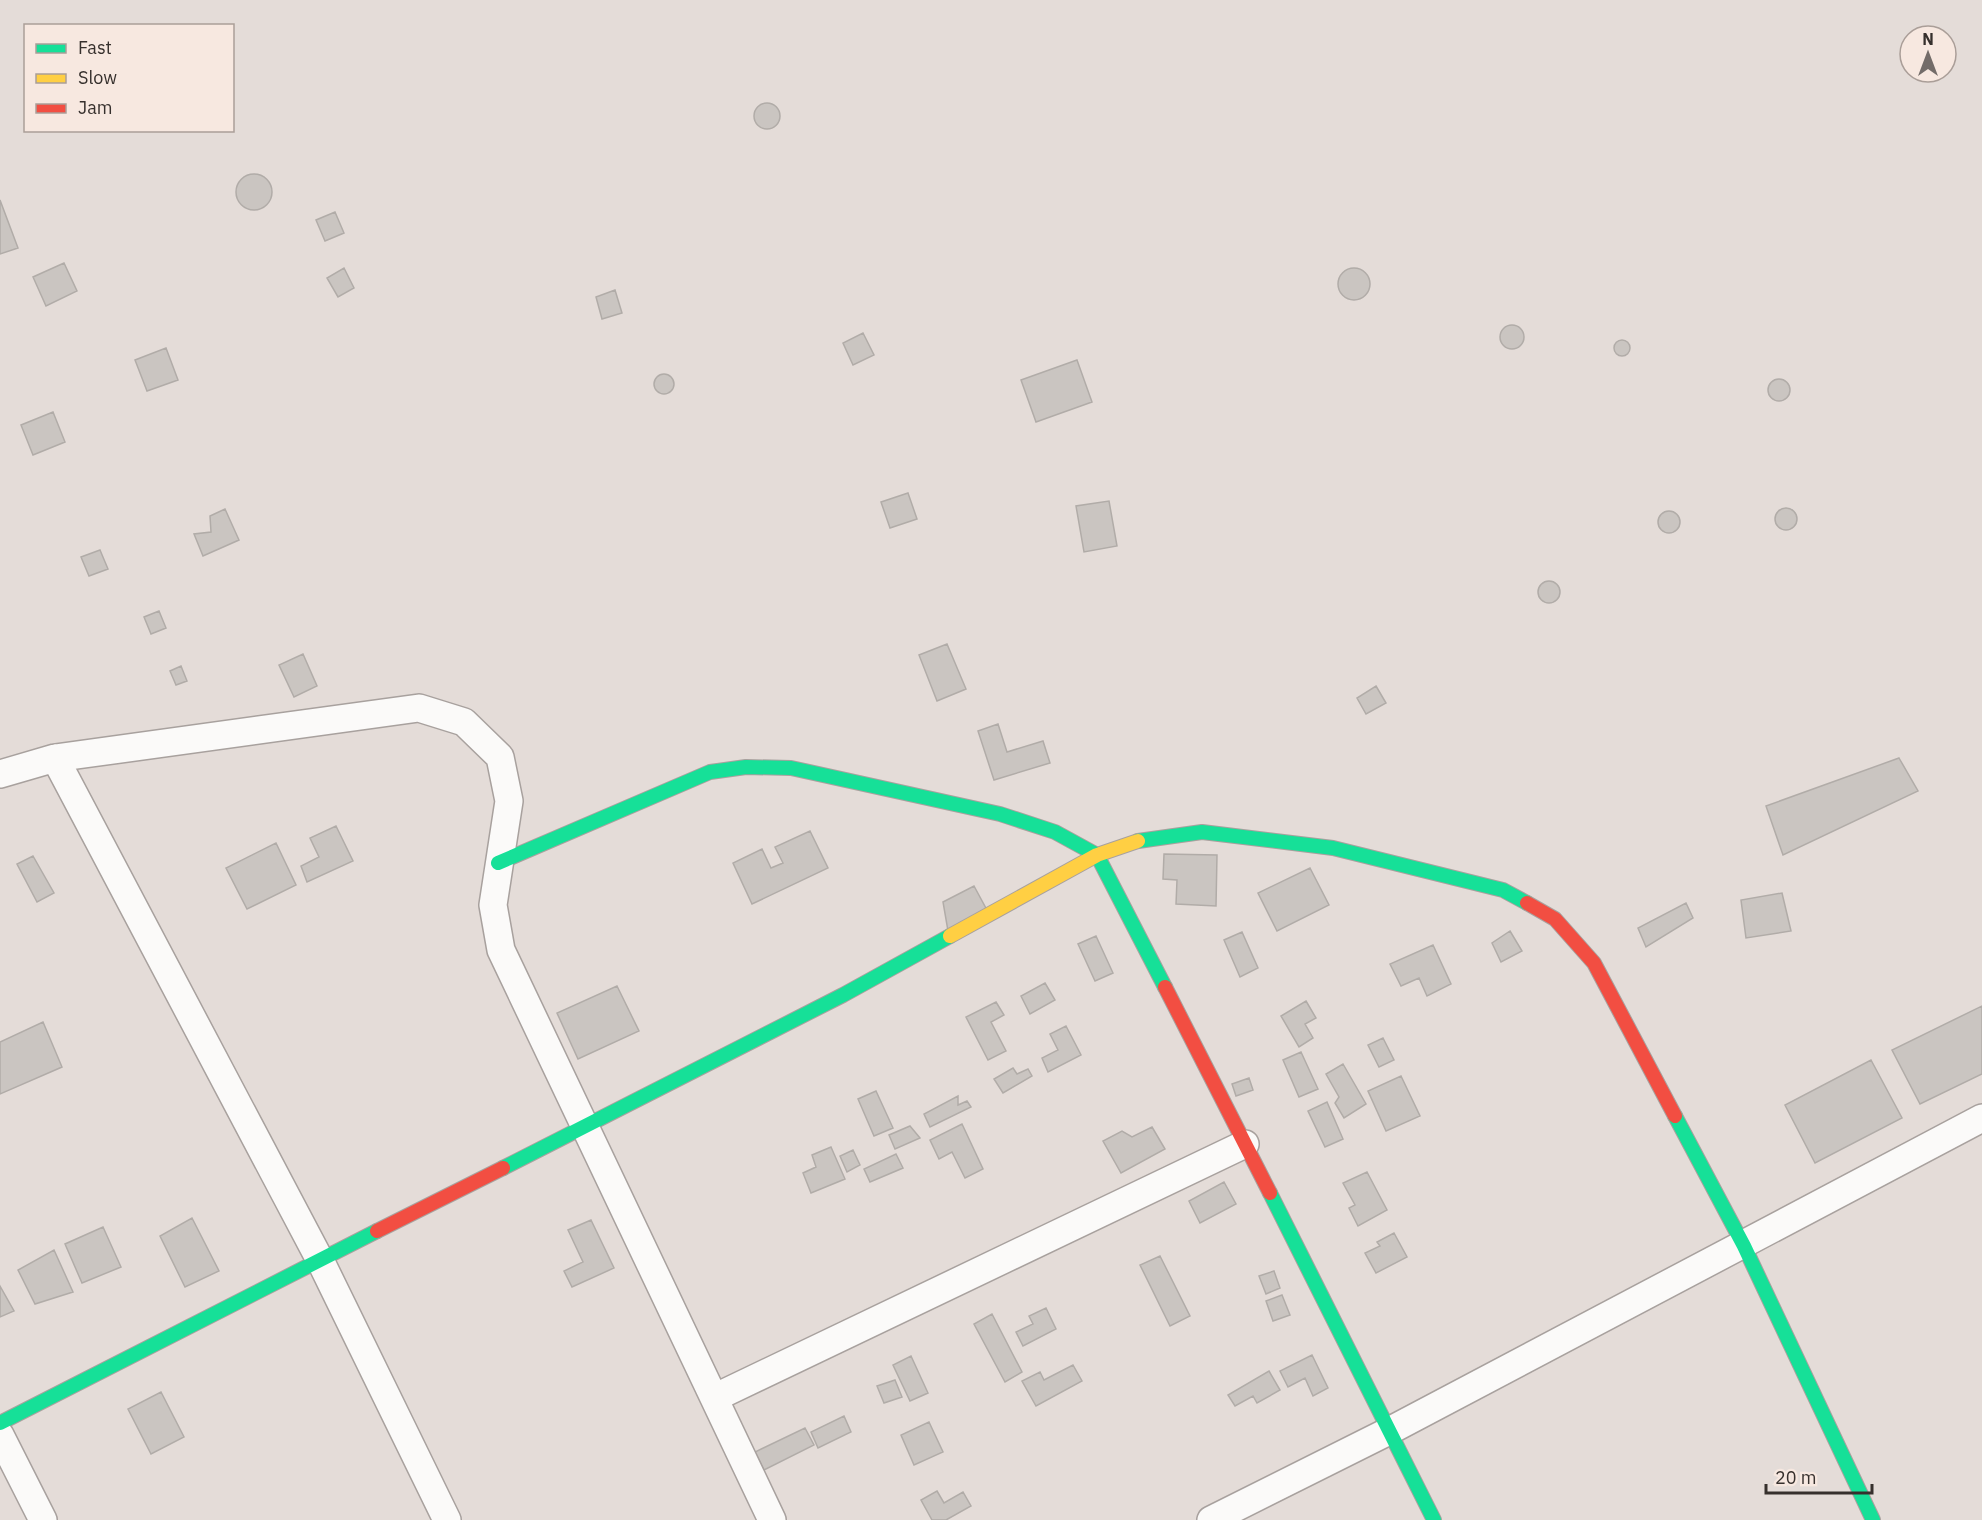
<svg xmlns="http://www.w3.org/2000/svg" width="1982" height="1520" font-family="'IBM Plex Sans',sans-serif">
<style>
.building{fill:#cac5c1;stroke:#b1aca8;stroke-width:1.5}
.lines{fill:none;stroke-linecap:round;stroke-linejoin:round}
.street-casing{stroke:#a8a19e;stroke-width:30}
.fast-casing{stroke:#a8a19e;stroke-width:16}
.slow-casing{stroke:#a8a19e;stroke-width:16}
.jam-casing{stroke:#a8a19e;stroke-width:16}
.street{stroke:#fbfaf9;stroke-width:27}
.fast{stroke:#16e098;stroke-width:14}
.slow{stroke:#ffcf43;stroke-width:14}
.jam{stroke:#f24e42;stroke-width:14}
</style>
<rect width="100%" height="100%" fill="#e4dcd8"/>
<path class="building" d="M754 116a13 13 0 1 1 26 0a13 13 0 1 1-26 0Z
M236 192a18 18 0 1 1 36 0a18 18 0 1 1-36 0Z
M 0,200 L 18,248 L 0,254 Z
M 335,212 L 344,233 L 325,241 L 316,220 Z
M 64,263 L 77,291 L 46,306 L 33,277 Z
M 344,268 L 354,288 L 338,297 L 327,278 Z
M1338 284a16 16 0 1 1 32 0a16 16 0 1 1-32 0Z
M 615,290 L 622,313 L 602,319 L 596,297 Z
M1500 337a12 12 0 1 1 24 0a12 12 0 1 1-24 0Z
M 863,333 L 874,355 L 853,365 L 843,343 Z
M1614 348a8 8 0 1 1 16 0a8 8 0 1 1-16 0Z
M 166,348 L 178,380 L 147,391 L 135,360 Z
M 1077,360 L 1092,402 L 1036,422 L 1021,380 Z
M654 384a10 10 0 1 1 20 0a10 10 0 1 1-20 0Z
M1768 390a11 11 0 1 1 22 0a11 11 0 1 1-22 0Z
M 53,412 L 65,442 L 33,455 L 21,425 Z
M 908,493 L 917,519 L 890,528 L 881,502 Z
M 1109,501 L 1117,546 L 1084,552 L 1076,506 Z
M1775 519a11 11 0 1 1 22 0a11 11 0 1 1-22 0Z
M 225,509 L 239,540 L 203,556 L 194,534 L 211,532 L 210,516 Z
M1658 522a11 11 0 1 1 22 0a11 11 0 1 1-22 0Z
M 100,550 L 108,569 L 89,576 L 81,557 Z
M1538 592a11 11 0 1 1 22 0a11 11 0 1 1-22 0Z
M 159,611 L 166,628 L 151,634 L 144,617 Z
M 947,644 L 966,689 L 937,701 L 919,655 Z
M 303,654 L 317,686 L 294,697 L 279,665 Z
M 181,666 L 187,681 L 176,685 L 170,671 Z
M 1376,686 L 1386,703 L 1366,714 L 1357,698 Z
M 998,724 L 1007,752 L 1043,741 L 1050,763 L 994,780 L 978,731 Z
M 1899,758 L 1918,791 L 1783,855 L 1766,806 Z
M 336,826 L 353,861 L 307,882 L 301,866 L 319,857 L 310,838 Z
M 810,831 L 828,868 L 752,904 L 733,863 L 762,849 L 771,868 L 783,863 L 775,847 Z
M 276,843 L 296,885 L 247,909 L 226,868 Z
M 1164,854 L 1217,855 L 1216,906 L 1176,904 L 1177,880 L 1163,879 Z
M 33,856 L 54,893 L 37,902 L 17,864 Z
M 1310,868 L 1329,905 L 1277,931 L 1258,893 Z
M 974,886 L 988,912 L 948,931 L 943,902 Z
M 1782,893 L 1791,931 L 1746,938 L 1741,900 Z
M 1686,903 L 1693,918 L 1646,947 L 1638,928 Z
M 1510,931 L 1522,951 L 1501,962 L 1492,943 Z
M 1242,932 L 1258,968 L 1240,977 L 1224,940 Z
M 1096,936 L 1113,973 L 1095,981 L 1078,944 Z
M 1433,945 L 1451,984 L 1427,996 L 1419,978 L 1401,986 L 1390,964 Z
M 1045,983 L 1055,1000 L 1030,1014 L 1021,996 Z
M 617,986 L 639,1031 L 578,1059 L 557,1013 Z
M 1306,1001 L 1316,1018 L 1305,1024 L 1313,1038 L 1299,1047 L 1281,1016 Z
M 996,1002 L 1004,1015 L 991,1022 L 1006,1051 L 988,1060 L 966,1017 Z
M 1982,1006 L 1982,1074 L 1920,1104 L 1892,1050 Z
M 43,1022 L 62,1067 L 0,1094 L 0,1042 Z
M 1066,1026 L 1081,1055 L 1048,1072 L 1042,1058 L 1058,1050 L 1050,1034 Z
M 1383,1038 L 1394,1060 L 1379,1067 L 1368,1045 Z
M 1301,1052 L 1318,1089 L 1299,1097 L 1283,1060 Z
M 1871,1060 L 1902,1118 L 1815,1163 L 1785,1105 Z
M 1343,1064 L 1366,1104 L 1344,1118 L 1335,1103 L 1339,1097 L 1326,1074 Z
M 1013,1068 L 1017,1074 L 1028,1069 L 1032,1076 L 1003,1093 L 994,1079 Z
M 1401,1076 L 1420,1116 L 1386,1131 L 1368,1091 Z
M 1249,1078 L 1253,1090 L 1236,1096 L 1232,1084 Z
M 876,1091 L 893,1128 L 874,1136 L 858,1099 Z
M 958,1096 L 958,1105 L 967,1101 L 971,1107 L 930,1127 L 924,1114 Z
M 1327,1102 L 1343,1139 L 1325,1147 L 1308,1111 Z
M 962,1124 L 983,1169 L 965,1178 L 952,1152 L 939,1159 L 930,1140 Z
M 910,1126 L 920,1138 L 895,1149 L 889,1135 Z
M 1152,1127 L 1165,1149 L 1121,1173 L 1103,1141 L 1122,1131 L 1132,1137 Z
M 831,1147 L 845,1179 L 811,1193 L 803,1173 L 816,1167 L 812,1155 Z
M 853,1150 L 860,1165 L 847,1172 L 840,1156 Z
M 896,1154 L 903,1168 L 870,1182 L 864,1169 Z
M 1367,1172 L 1387,1210 L 1358,1226 L 1349,1208 L 1355,1205 L 1343,1183 Z
M 1224,1182 L 1236,1204 L 1200,1223 L 1189,1201 Z
M 192,1218 L 219,1271 L 185,1287 L 160,1236 Z
M 591,1220 L 614,1268 L 572,1287 L 564,1271 L 583,1262 L 568,1230 Z
M 103,1227 L 121,1267 L 82,1283 L 65,1244 Z
M 1394,1233 L 1407,1257 L 1376,1273 L 1365,1253 L 1380,1246 L 1377,1242 Z
M 54,1250 L 73,1292 L 35,1304 L 18,1270 Z
M 1160,1256 L 1190,1316 L 1170,1326 L 1140,1265 Z
M 1274,1271 L 1280,1288 L 1266,1294 L 1259,1276 Z
M 0,1286 L 14,1311 L 0,1317 Z
M 1282,1295 L 1290,1315 L 1273,1321 L 1266,1301 Z
M 1046,1308 L 1056,1329 L 1023,1346 L 1016,1332 L 1033,1324 L 1029,1316 Z
M 992,1314 L 1022,1372 L 1005,1382 L 974,1324 Z
M 1312,1355 L 1328,1388 L 1313,1396 L 1305,1378 L 1288,1387 L 1280,1371 Z
M 911,1356 L 928,1393 L 910,1401 L 893,1365 Z
M 1073,1365 L 1082,1381 L 1036,1406 L 1022,1381 L 1040,1372 L 1044,1380 Z
M 1269,1371 L 1280,1390 L 1257,1403 L 1253,1396 L 1235,1406 L 1228,1395 Z
M 895,1380 L 902,1397 L 884,1403 L 877,1386 Z
M 161,1392 L 184,1437 L 151,1454 L 128,1409 Z
M 844,1416 L 851,1432 L 818,1448 L 811,1432 Z
M 929,1422 L 943,1452 L 914,1465 L 901,1435 Z
M 805,1428 L 814,1445 L 764,1470 L 755,1452 Z
M 937,1491 L 944,1503 L 963,1492 L 971,1506 L 946,1520 L 932,1520 L 921,1500 Z"/>
<g class="lines">
<defs>
<path id="street" d="M 55,758 L 320,1260 L 447,1520
M 0,774 L 55,758 L 419,708 L 464,722 L 500,757 L 509,801 L 493,905 L 501,950 L 772,1520
M 714,1398 L 1245,1144
M 0,1435 L 43,1520
M 1211,1520 L 1391,1430 L 1982,1118"/>
<path id="fast" d="M 1138,841 L 1202,832 L 1333,848 L 1503,890 L 1527,903
M 498,863 L 710,772 L 746,767 L 791,768 L 1000,814 L 1055,832 L 1097,855 L 1165,987
M 1675,1116 L 1744,1246 L 1873,1520
M 503,1168 L 843,995 L 950,936
M 1270,1193 L 1434,1520
M 0,1423 L 377,1231"/>
<path id="slow" d="M 950,936 L 1097,855 L 1138,841"/>
<path id="jam" d="M 1527,903 L 1555,919 L 1594,963 L 1675,1116
M 1165,987 L 1270,1193
M 377,1231 L 503,1168"/>
</defs>
<use href="#street" class="street-casing"/>
<use href="#fast" class="fast-casing"/>
<use href="#slow" class="slow-casing"/>
<use href="#jam" class="jam-casing"/>
<use href="#street" class="street"/>
<use href="#fast" class="fast"/>
<use href="#slow" class="slow"/>
<use href="#jam" class="jam"/>
</g>
<rect x="24" y="24" width="210" height="108" fill="#f7e8e0" stroke="#aa9e98" stroke-width="1.5"/>
<rect x="36" y="44" width="30" height="9" fill="#16e098" stroke="#aa9e98" stroke-width="1.5"/>
<text x="78" y="54" font-size="18" fill="#36302d">Fast</text>
<rect x="36" y="74" width="30" height="9" fill="#ffcf43" stroke="#aa9e98" stroke-width="1.5"/>
<text x="78" y="84" font-size="18" fill="#36302d">Slow</text>
<rect x="36" y="104" width="30" height="9" fill="#f24e42" stroke="#aa9e98" stroke-width="1.5"/>
<text x="78" y="114" font-size="18" fill="#36302d">Jam</text>
<g transform="translate(1928 54)"><circle r="28" fill="#f7e8e0" stroke="#aa9e98" stroke-width="1.5"/>
<path d="M0-4.5L10 22L0 15L-10 22Z" fill="#736c69"/>
<text y="-9" font-size="16" font-weight="bold" text-anchor="middle" fill="#36302d">N</text>
</g>
<path d="M1766 1484v9h106v-9" fill="none" stroke="#36302d" stroke-width="3"/>
<text x="1775" y="1484" font-size="18" fill="#36302d" stroke="#f7e8e0" stroke-width="4.5" paint-order="stroke">20 m</text>
</svg>
